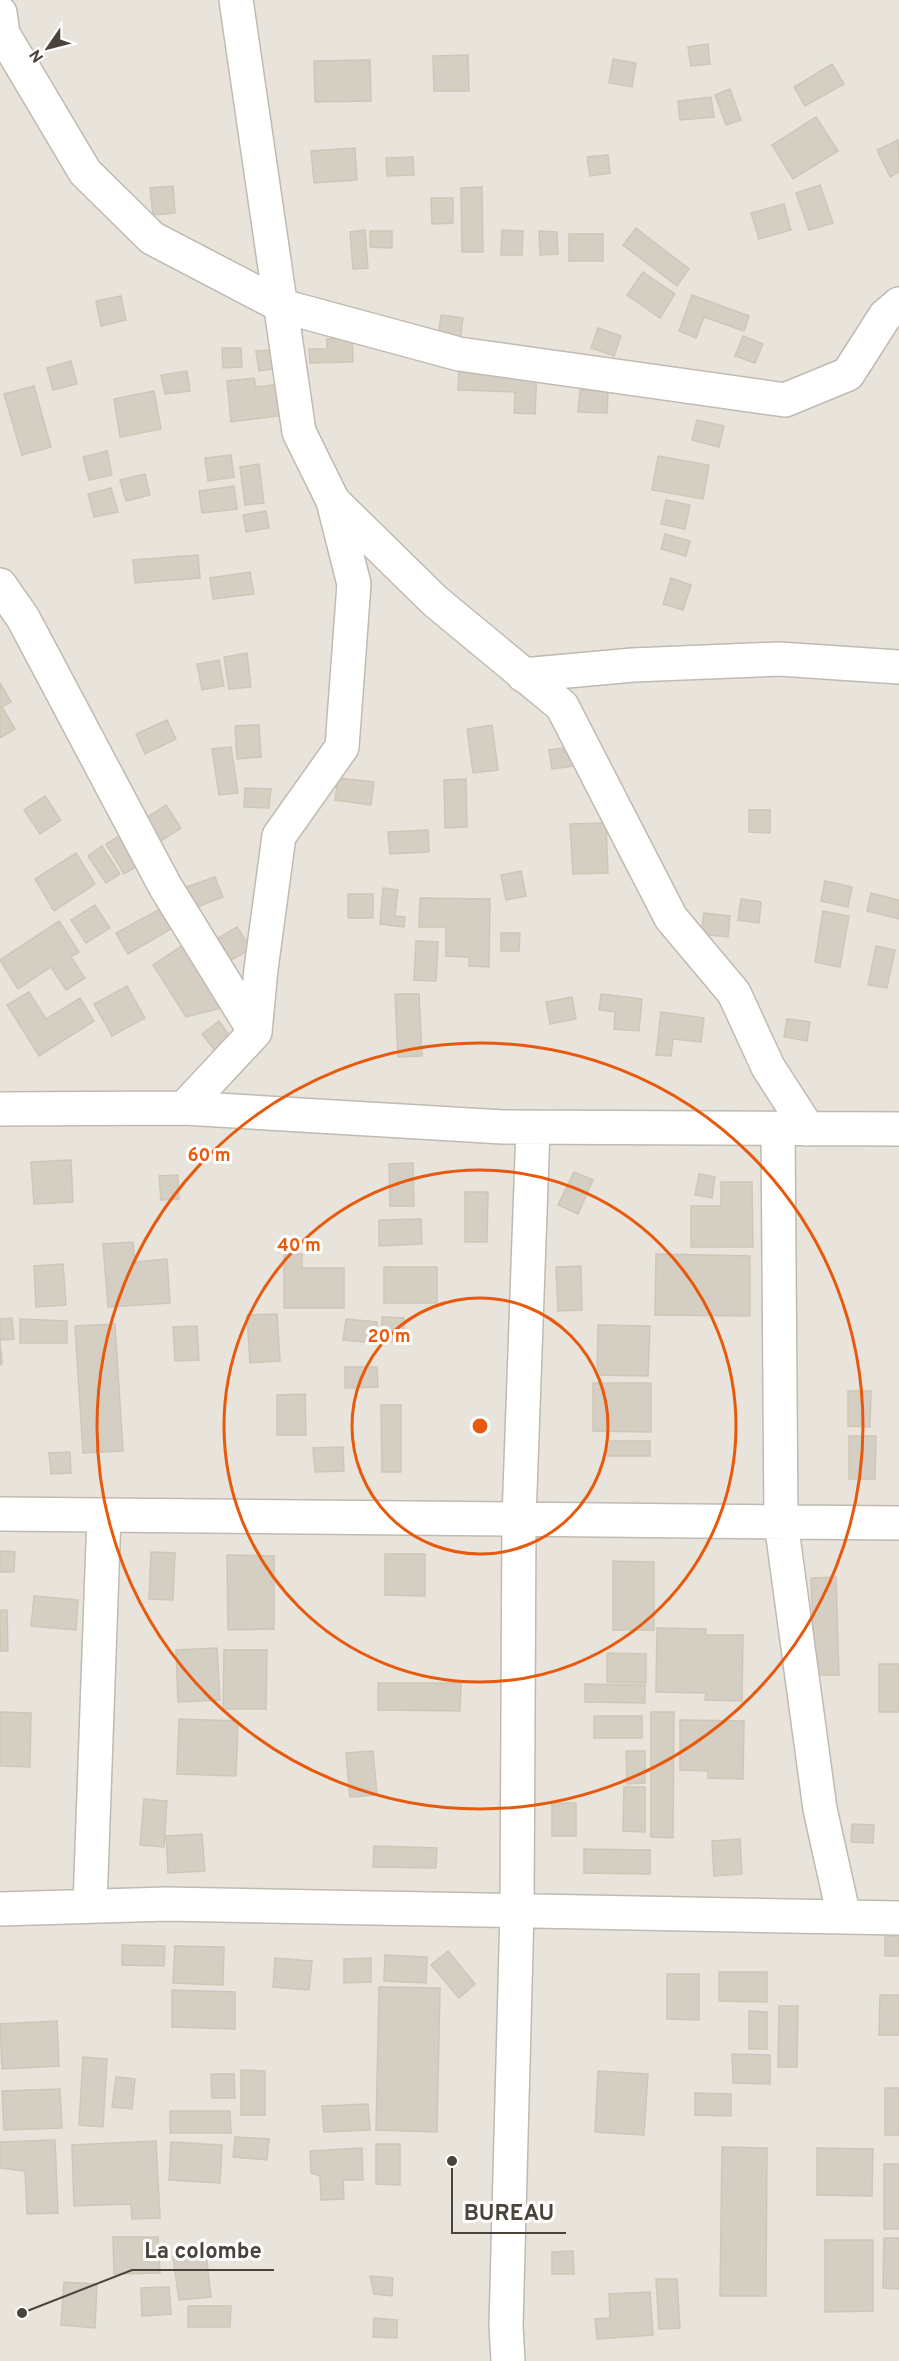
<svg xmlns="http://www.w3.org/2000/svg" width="899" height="2361" font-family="Overpass,sans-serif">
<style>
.residential{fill:#e8e4db}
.building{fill:#d5cec3;stroke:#cfc6b7;stroke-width:1.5}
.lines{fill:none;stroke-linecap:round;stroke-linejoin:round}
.street-casing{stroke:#c0bab0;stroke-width:36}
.street{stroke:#fff;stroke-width:33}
.ring{fill:none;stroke:#e8590c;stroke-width:3}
.centre{fill:#e8590c;stroke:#fff;stroke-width:3}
.ring-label{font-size:18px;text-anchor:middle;font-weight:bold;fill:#e8590c;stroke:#fff;stroke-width:6;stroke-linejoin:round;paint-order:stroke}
.leader{fill:none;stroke:#49433b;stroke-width:2}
.callout-dot{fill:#49433b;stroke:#fff;stroke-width:2}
.callout-label{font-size:22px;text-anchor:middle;font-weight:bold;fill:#49433b;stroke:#fff;stroke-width:6;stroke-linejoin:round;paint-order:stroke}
</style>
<rect width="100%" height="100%" fill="#f5f2ed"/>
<path class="residential" d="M 0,0 L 899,0 L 899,2361 L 0,2361 Z"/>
<path class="building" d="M 708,44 L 710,64 L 691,66 L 688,47 Z
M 468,55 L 469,91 L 434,91 L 433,56 Z
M 613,59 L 636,63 L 632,87 L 609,83 Z
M 370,60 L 371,101 L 315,102 L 314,61 Z
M 832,64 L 844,84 L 805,106 L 794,87 Z
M 730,89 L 741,120 L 726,125 L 715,95 Z
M 711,97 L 714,117 L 680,120 L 678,101 Z
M 816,117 L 838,151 L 793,179 L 772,145 Z
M 898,140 L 899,172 L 890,177 L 877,150 Z
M 355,148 L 357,180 L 314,183 L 311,151 Z
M 608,155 L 610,173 L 590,176 L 587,157 Z
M 413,157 L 414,175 L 387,176 L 386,158 Z
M 820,185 L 833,223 L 809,230 L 796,193 Z
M 173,186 L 175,213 L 153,215 L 150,188 Z
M 482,187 L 483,252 L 462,252 L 461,188 Z
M 431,198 L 453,198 L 453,223 L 432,224 Z
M 784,204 L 791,230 L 759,239 L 751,213 Z
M 636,228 L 689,269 L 677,286 L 623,245 Z
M 365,230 L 368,268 L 353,269 L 350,232 Z
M 502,230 L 523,231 L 522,255 L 501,255 Z
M 370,231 L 392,231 L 392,248 L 370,247 Z
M 539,231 L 557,232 L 558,254 L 540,255 Z
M 569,234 L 603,234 L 603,261 L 569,261 Z
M 643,272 L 675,294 L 660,318 L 627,295 Z
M 692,295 L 749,316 L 744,331 L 704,317 L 696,338 L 679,331 Z
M 121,296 L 126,320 L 101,326 L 96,301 Z
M 441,315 L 463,318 L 460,342 L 438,338 Z
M 598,328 L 621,336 L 614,356 L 591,348 Z
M 743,336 L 763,344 L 755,363 L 735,356 Z
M 352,338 L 353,362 L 310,363 L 309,349 L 327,349 L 327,339 Z
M 222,348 L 241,348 L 242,367 L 223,368 Z
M 270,350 L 272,369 L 259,371 L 256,351 Z
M 71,361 L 77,384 L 53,390 L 47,368 Z
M 459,367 L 537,370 L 535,414 L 514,413 L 515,392 L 458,390 Z
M 187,371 L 190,391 L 165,394 L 161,375 Z
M 254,378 L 256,387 L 281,384 L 285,415 L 231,422 L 227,381 Z
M 34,386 L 51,447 L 22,455 L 4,394 Z
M 580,390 L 608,391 L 607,413 L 578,412 Z
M 154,391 L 161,429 L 120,437 L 114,399 Z
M 697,420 L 724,426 L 719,447 L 692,440 Z
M 107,451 L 112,475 L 89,480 L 83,457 Z
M 231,455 L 234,477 L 208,481 L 205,458 Z
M 658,456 L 709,465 L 703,499 L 652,490 Z
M 259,464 L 264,503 L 245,505 L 240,467 Z
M 145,474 L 150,495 L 126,501 L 120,480 Z
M 234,486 L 237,509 L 202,513 L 199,491 Z
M 111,488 L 118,512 L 94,517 L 88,494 Z
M 666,500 L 690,505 L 685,529 L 661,524 Z
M 266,511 L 269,528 L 246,532 L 243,515 Z
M 665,534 L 690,541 L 686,556 L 661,549 Z
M 198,555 L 200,578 L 135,583 L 133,560 Z
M 250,572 L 254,594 L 213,599 L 210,578 Z
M 671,578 L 691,585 L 683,610 L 663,604 Z
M 247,653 L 251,687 L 229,689 L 224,657 Z
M 219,660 L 224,686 L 202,690 L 197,664 Z
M 0,683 L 11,702 L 2,707 L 15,729 L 0,738 Z
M 167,720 L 176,739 L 145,754 L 136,734 Z
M 259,725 L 261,757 L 237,759 L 235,726 Z
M 492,725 L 498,770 L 473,773 L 467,729 Z
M 231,747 L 238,793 L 219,795 L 212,749 Z
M 571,747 L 574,766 L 552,769 L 549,750 Z
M 338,778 L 374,782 L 371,805 L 335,800 Z
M 466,779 L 467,827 L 445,828 L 444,780 Z
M 245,788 L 271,789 L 269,808 L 244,807 Z
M 45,796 L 61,820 L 40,834 L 24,810 Z
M 166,805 L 181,828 L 161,841 L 146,818 Z
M 749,810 L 770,810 L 770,833 L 749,832 Z
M 606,823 L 608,873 L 573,874 L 570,824 Z
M 428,830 L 429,852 L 390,854 L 388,832 Z
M 126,832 L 144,862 L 124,874 L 106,844 Z
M 102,846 L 120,874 L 106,883 L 88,856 Z
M 76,853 L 95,884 L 54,911 L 35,879 Z
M 521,871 L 526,896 L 506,900 L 501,875 Z
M 215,877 L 223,897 L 187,911 L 178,890 Z
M 825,881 L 852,887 L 848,907 L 821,901 Z
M 383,888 L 398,890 L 395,916 L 405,917 L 404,927 L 380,924 Z
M 871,893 L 899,900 L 899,919 L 867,911 Z
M 348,894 L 373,894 L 373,918 L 348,918 Z
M 420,898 L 490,899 L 489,967 L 469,966 L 469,957 L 446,956 L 446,927 L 419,927 Z
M 741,899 L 761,902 L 759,923 L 738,920 Z
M 95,905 L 110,928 L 86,943 L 71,920 Z
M 160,909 L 171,929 L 128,954 L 116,933 Z
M 823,911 L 849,916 L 840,967 L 815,962 Z
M 704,913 L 730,916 L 728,937 L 701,934 Z
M 59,921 L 79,952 L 71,957 L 85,978 L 66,990 L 51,967 L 18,989 L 0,960 Z
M 237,927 L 251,949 L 226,963 L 213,941 Z
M 501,933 L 520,933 L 519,951 L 501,951 Z
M 189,941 L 229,1006 L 186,1017 L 153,965 Z
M 416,941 L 438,942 L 436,981 L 414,980 Z
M 876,946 L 895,950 L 887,988 L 868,985 Z
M 127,986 L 145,1018 L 112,1036 L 94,1004 Z
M 29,992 L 46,1019 L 80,998 L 94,1021 L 39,1056 L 7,1005 Z
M 395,994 L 419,994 L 422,1056 L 398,1057 Z
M 601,994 L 642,999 L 639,1031 L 614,1029 L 615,1012 L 599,1010 Z
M 572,997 L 576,1019 L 550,1024 L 546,1002 Z
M 661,1012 L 704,1018 L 701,1042 L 673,1039 L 671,1056 L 656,1055 Z
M 787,1019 L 810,1022 L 807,1041 L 784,1037 Z
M 219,1021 L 232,1039 L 215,1051 L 202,1034 Z
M 71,1160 L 73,1202 L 34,1204 L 31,1162 Z
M 413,1163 L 414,1206 L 390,1206 L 389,1164 Z
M 574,1172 L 593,1180 L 578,1214 L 558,1205 Z
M 699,1174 L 715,1177 L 712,1198 L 695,1195 Z
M 178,1175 L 179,1199 L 161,1200 L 159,1176 Z
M 721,1182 L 752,1182 L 753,1247 L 691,1247 L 691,1206 L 721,1206 Z
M 465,1192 L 488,1192 L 487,1242 L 465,1242 Z
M 421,1219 L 422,1244 L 379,1246 L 379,1220 Z
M 133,1242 L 135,1262 L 167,1259 L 170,1303 L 108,1307 L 103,1244 Z
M 284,1254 L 302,1254 L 302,1268 L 344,1268 L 344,1308 L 284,1308 Z
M 656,1254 L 750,1256 L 750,1316 L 655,1315 Z
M 63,1264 L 66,1305 L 36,1307 L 34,1266 Z
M 581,1266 L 582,1310 L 558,1311 L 556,1267 Z
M 384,1267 L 437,1267 L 437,1303 L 384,1303 Z
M 277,1314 L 280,1361 L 250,1363 L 247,1315 Z
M 382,1317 L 404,1318 L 404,1342 L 382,1342 Z
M 12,1318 L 14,1339 L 0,1340 L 2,1364 L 0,1365 L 0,1319 Z
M 20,1319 L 67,1321 L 67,1343 L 20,1343 Z
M 346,1319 L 377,1322 L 375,1343 L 343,1340 Z
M 115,1324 L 123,1451 L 83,1453 L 75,1326 Z
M 598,1325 L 650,1326 L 648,1376 L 597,1375 Z
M 197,1326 L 199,1360 L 175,1361 L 173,1327 Z
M 345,1367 L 377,1367 L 378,1387 L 345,1388 Z
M 593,1383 L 651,1383 L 651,1432 L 593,1431 Z
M 848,1391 L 871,1391 L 870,1427 L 848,1426 Z
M 305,1394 L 306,1435 L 277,1435 L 277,1395 Z
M 381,1405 L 401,1405 L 401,1472 L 382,1472 Z
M 849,1436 L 876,1436 L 875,1479 L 849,1479 Z
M 607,1441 L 650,1441 L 650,1456 L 607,1456 Z
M 343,1447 L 344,1471 L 315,1472 L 313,1448 Z
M 70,1452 L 71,1473 L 51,1474 L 49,1453 Z
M 0,1551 L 15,1552 L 14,1572 L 0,1572 Z
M 151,1552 L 175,1553 L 173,1600 L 149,1599 Z
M 385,1554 L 425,1554 L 425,1596 L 385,1595 Z
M 227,1555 L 274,1556 L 274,1629 L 228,1630 Z
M 613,1561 L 654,1562 L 654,1630 L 613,1630 Z
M 836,1577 L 839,1675 L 815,1675 L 811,1578 Z
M 34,1596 L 78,1600 L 76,1630 L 31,1626 Z
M 0,1610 L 7,1610 L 8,1651 L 0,1651 Z
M 657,1628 L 706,1629 L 706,1635 L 743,1635 L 742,1701 L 705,1700 L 706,1693 L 656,1692 Z
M 217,1648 L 220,1700 L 178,1702 L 176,1650 Z
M 224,1650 L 267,1650 L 266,1709 L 223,1709 Z
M 607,1653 L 646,1654 L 646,1683 L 607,1682 Z
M 879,1664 L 899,1664 L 899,1712 L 879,1712 Z
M 378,1683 L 461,1683 L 460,1711 L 378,1710 Z
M 585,1684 L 645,1685 L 645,1703 L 585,1702 Z
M 0,1712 L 31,1713 L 30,1767 L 0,1766 Z
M 651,1712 L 674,1712 L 673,1838 L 651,1837 Z
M 594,1716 L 642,1716 L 642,1738 L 594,1738 Z
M 179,1719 L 238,1721 L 236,1776 L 177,1774 Z
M 680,1720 L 744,1721 L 743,1779 L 708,1778 L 708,1771 L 680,1770 Z
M 373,1751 L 377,1795 L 350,1797 L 346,1753 Z
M 626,1751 L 645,1751 L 645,1783 L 627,1784 Z
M 624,1787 L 645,1787 L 645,1832 L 623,1831 Z
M 144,1799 L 167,1801 L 164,1847 L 140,1845 Z
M 552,1803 L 576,1803 L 576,1836 L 552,1836 Z
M 852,1824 L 874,1825 L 873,1843 L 851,1842 Z
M 202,1834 L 205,1871 L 168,1873 L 166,1836 Z
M 740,1839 L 742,1874 L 714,1876 L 712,1841 Z
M 374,1846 L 437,1848 L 436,1868 L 373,1867 Z
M 584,1849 L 650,1850 L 650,1874 L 584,1873 Z
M 885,1936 L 899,1936 L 899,1956 L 885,1956 Z
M 122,1945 L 165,1946 L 164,1966 L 122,1965 Z
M 175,1946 L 224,1947 L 223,1985 L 173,1983 Z
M 448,1951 L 475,1984 L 459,1998 L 431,1965 Z
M 385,1955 L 427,1957 L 426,1983 L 384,1981 Z
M 275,1958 L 312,1961 L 309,1990 L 273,1987 Z
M 371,1958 L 371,1982 L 344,1983 L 344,1959 Z
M 719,1972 L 767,1972 L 767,2002 L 719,2001 Z
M 667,1974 L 699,1974 L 699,2020 L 667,2019 Z
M 379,1987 L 440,1988 L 437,2132 L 376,2130 Z
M 172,1990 L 235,1992 L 235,2029 L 172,2027 Z
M 880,1995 L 899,1995 L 899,2035 L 879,2035 Z
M 779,2006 L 798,2006 L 797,2067 L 778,2067 Z
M 749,2011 L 767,2012 L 767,2049 L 749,2049 Z
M 57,2021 L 59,2066 L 2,2069 L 0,2024 Z
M 732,2054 L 770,2055 L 770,2084 L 733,2083 Z
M 83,2057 L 107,2059 L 103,2127 L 79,2125 Z
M 241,2070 L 265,2071 L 265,2115 L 241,2115 Z
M 598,2071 L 648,2074 L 644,2135 L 595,2132 Z
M 211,2074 L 234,2074 L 235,2098 L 212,2098 Z
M 116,2077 L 135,2079 L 132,2109 L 112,2107 Z
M 885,2088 L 899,2088 L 899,2135 L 885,2135 Z
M 60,2089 L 62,2128 L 4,2130 L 2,2091 Z
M 695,2093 L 731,2094 L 731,2116 L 695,2115 Z
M 368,2104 L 370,2130 L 324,2132 L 322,2106 Z
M 170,2111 L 230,2111 L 231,2133 L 170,2133 Z
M 235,2137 L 269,2139 L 267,2160 L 233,2157 Z
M 55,2140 L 58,2213 L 27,2214 L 25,2171 L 0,2168 L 0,2142 Z
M 156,2141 L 160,2218 L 132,2219 L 131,2204 L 74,2206 L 72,2145 Z
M 171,2142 L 222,2145 L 220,2183 L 169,2180 Z
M 376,2144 L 400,2144 L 400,2185 L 376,2184 Z
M 722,2147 L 767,2148 L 766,2296 L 720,2296 Z
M 362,2148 L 363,2180 L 343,2180 L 344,2199 L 321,2200 L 320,2176 L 311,2173 L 310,2151 Z
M 817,2148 L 873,2149 L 872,2196 L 817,2195 Z
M 884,2164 L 899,2164 L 899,2229 L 884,2229 Z
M 113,2237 L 158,2237 L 160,2273 L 114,2274 Z
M 884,2238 L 899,2238 L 899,2289 L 883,2288 Z
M 825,2240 L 873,2240 L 873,2311 L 825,2312 Z
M 573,2251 L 574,2274 L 552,2274 L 552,2252 Z
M 206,2253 L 211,2297 L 179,2300 L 173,2257 Z
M 370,2276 L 393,2278 L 392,2296 L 374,2294 Z
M 656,2279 L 677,2279 L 680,2328 L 659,2329 Z
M 64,2282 L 97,2284 L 95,2328 L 61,2325 Z
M 169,2287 L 171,2314 L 142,2316 L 141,2288 Z
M 650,2292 L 653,2335 L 597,2339 L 595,2319 L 610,2318 L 609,2294 Z
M 188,2306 L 231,2306 L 230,2327 L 188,2327 Z
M 374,2318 L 397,2320 L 397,2338 L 373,2337 Z"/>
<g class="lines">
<defs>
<path id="street" d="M 0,13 L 3,34 L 85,172 L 152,238 L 282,306 L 459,354 L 785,400 L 848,374 L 885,316 L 899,304
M 333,501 L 435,601 L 562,706 L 671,918 L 734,993 L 768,1067 L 808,1129
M 0,585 L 23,618 L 165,886 L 255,1032
M 523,675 L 633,665 L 779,659 L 899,667
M 184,1108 L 255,1032 L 261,969 L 279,836 L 342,747 L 354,584 L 333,501 L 299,432 L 236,0
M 0,1109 L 184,1108 L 503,1127 L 899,1129
M 778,1129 L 781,1522 L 820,1809 L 844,1917
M 0,1514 L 899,1523
M 90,1905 L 104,1515
M 0,1909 L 167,1904 L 899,1918
M 508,2361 L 506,2326 L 517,1911 L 519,1519 L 533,1128"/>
</defs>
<use href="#street" class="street-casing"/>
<use href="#street" class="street"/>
</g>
<g class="ring">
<circle cx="480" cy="1426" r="128"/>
<circle cx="480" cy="1426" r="256"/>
<circle cx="480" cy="1426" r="383"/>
</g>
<circle cx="480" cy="1426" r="9" class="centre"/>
<g class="ring-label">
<text x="209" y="1161">60 m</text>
<text x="299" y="1251">40 m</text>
<text x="389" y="1342">20 m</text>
</g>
<path class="leader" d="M452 2161L452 2233H566M22 2313L132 2270H274"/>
<g class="callout-dot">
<circle cx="452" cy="2161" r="6"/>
<circle cx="22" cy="2313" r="6"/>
</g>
<g class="callout-label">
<text x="509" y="2220">BUREAU</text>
<text x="203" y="2258">La colombe</text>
</g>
<g transform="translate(48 48) rotate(235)" stroke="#ffffff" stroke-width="4.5" paint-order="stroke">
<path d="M0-4.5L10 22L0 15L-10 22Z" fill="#49433b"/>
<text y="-9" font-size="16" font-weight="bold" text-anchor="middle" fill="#49433b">N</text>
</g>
</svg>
